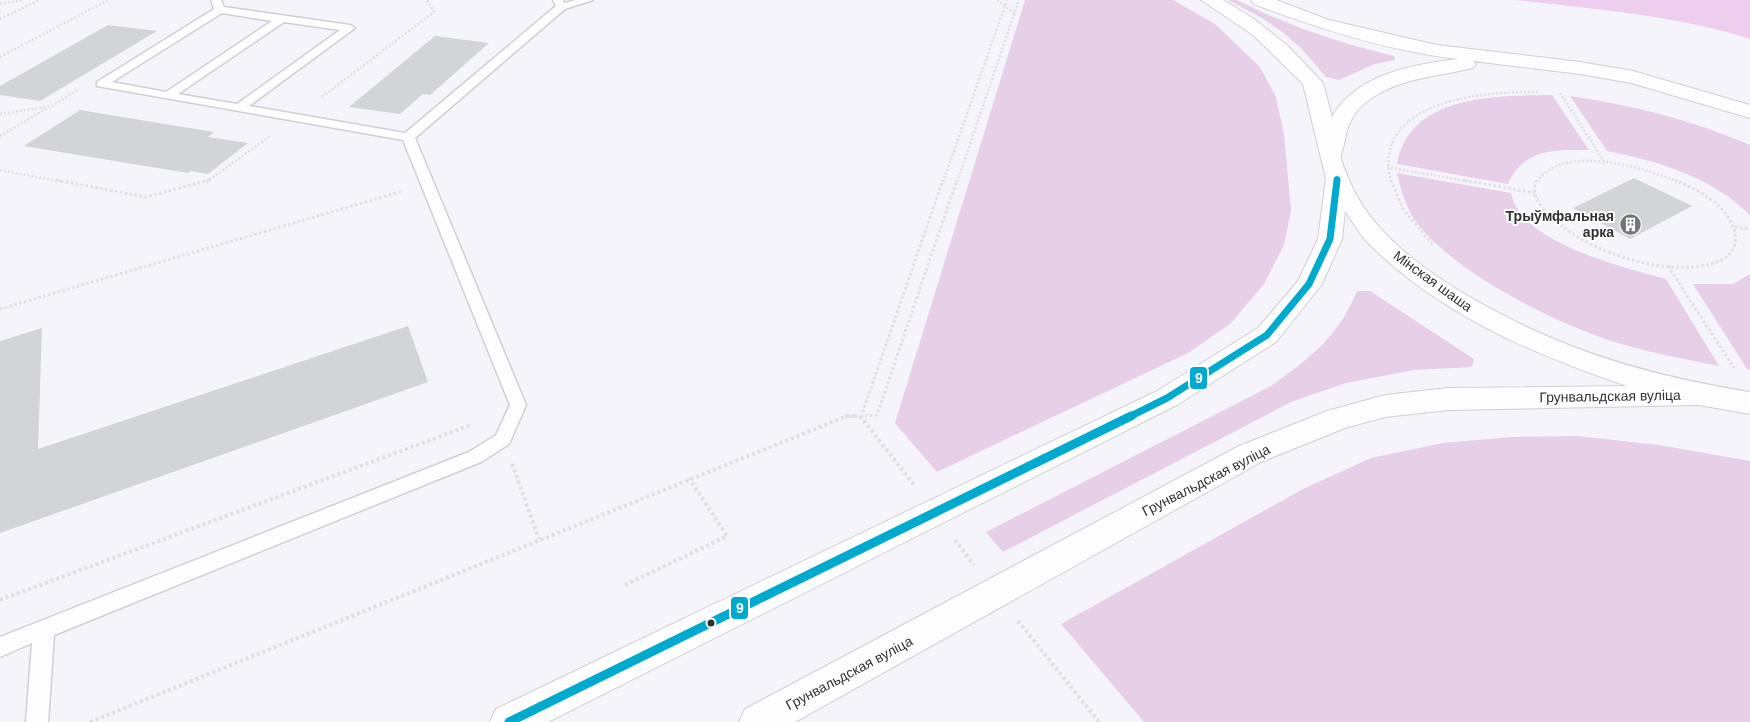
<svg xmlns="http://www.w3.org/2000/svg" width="1750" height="722" font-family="Helvetica,sans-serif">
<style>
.green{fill:#e7cfe8}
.forest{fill:#eeceef}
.building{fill:#d3d4d8}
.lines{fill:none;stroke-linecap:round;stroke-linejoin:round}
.service-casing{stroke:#d0d0d4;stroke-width:3}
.primary-casing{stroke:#d0d0d4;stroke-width:2}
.path-far2{stroke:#e0e0e2;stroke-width:2.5;stroke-dasharray:2 2;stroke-linecap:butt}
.path-far1{stroke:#e0e0e2;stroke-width:3;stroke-dasharray:2.5 2.5;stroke-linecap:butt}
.path{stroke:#e0e0e2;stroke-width:4;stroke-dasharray:3 3;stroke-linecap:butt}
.service{fill:#fdfdfe;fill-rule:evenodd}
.primary{fill:#fdfdfe;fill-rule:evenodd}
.bus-1-far2-casing{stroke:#fff;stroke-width:8}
.bus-1-far1-casing{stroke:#fff;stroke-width:11}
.bus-1-casing{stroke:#fff;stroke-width:12}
.bus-1-far2{stroke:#00a9ce;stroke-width:5.5}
.bus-1-far1{stroke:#00a9ce;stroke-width:7}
.bus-1{stroke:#00a9ce;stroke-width:9}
.bus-dot{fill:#313134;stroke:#fff;stroke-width:2}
.labels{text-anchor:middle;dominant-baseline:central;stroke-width:4;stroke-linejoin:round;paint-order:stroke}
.poi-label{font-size:14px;font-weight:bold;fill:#313134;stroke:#fff;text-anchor:end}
.street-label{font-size:14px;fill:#313134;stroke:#fff}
.line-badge{stroke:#fff;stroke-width:2}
.badge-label{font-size:14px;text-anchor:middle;font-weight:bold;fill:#fff}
</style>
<rect width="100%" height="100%" fill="#f4f4fa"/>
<path class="green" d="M 1025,0 L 1173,0 L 1215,24 L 1260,67 L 1276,97 L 1284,134 L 1291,210 L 1284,245 L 1264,284 L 1230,324 L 1188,353 L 937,472 L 895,423 Z
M 1228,0 L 1237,0 C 1288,26 1339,43 1394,56 L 1395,60 L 1375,64 L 1339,80 L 1326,77 L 1301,48 L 1281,31 L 1262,18 Z
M 1552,95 L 1589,150 C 1554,150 1524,148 1508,184 L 1397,164 C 1410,94 1495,96 1552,95 Z
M 1570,96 C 1632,105 1692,120 1750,145 L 1750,215 C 1712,177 1658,161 1607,151 Z
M 1397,173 L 1511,193 C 1519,242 1625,268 1666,279 L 1719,366 C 1685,359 1650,353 1618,343 C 1556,324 1461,276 1419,226 C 1407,211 1401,191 1397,173 Z
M 1750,274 L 1750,370 L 1747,369 L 1693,284 L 1733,284 Z
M 1357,291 L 1370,291 L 1474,359 L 1472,367 L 1414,370 L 1346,383 L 1291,402 L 1003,552 L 986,532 L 1271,386 C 1310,358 1339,336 1357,291 Z
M 1577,436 L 1659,445 L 1750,461 L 1750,722 L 1144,722 L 1061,624 L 1303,489 L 1371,458 L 1443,443 L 1512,437 Z"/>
<path class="forest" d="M 1515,0 L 1750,0 L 1750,39 C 1675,15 1593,9 1515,0 Z"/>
<path class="building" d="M 108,25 L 157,31 L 40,101 L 0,95 L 0,86 Z
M 435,36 L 489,43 L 430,95 L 423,94 L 400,114 L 349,107 Z
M 80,110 L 214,132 L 208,137 L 248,143 L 208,174 L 191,171 L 188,173 L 24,146 Z
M 1634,178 L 1692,206 L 1630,239 L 1573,208 Z
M 408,326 L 428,382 L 0,533 L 0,341 L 42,328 L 38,449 Z"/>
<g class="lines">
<defs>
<path id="service" d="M 211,0 L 221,0 L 224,7 L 350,25 L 355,28 L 249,106 L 405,133 L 556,6 L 553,0 L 563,0 L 564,3 L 576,0 L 593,0 L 565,9 L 415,138 L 526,405 L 509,444 L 481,462 L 54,635 L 48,722 L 26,722 L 32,643 L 0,657 L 0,637 L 469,452 L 496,435 L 510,405 L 403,140 L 97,86 L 97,82 L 214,9 ZM 222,13 L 272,21 L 166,92 L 112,82 ZM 284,22 L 340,30 L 237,104 L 178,94 Z"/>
<path id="primary" d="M 1201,0 L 1223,0 L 1254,19 L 1288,46 L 1323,83 L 1332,117 C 1356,74 1414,64 1458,59 C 1388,51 1319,29 1254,4 L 1251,0 L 1276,0 L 1329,20 L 1437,45 L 1580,62 L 1633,71 L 1750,105 L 1750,118 L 1631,83 L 1580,74 L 1473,61 L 1476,64 L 1473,68 C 1437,77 1401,77 1369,100 C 1355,110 1347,124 1345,140 C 1344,145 1342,151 1341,155 C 1340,161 1346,171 1348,177 C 1374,248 1468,299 1533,330 C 1602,362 1675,380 1750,392 L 1750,414 L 1699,405 L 1448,410 L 1385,417 L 1345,428 L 1261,462 L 795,722 L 739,722 L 745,709 L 1239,446 L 1327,411 L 1385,395 L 1448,388 L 1627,386 C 1532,354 1439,314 1367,242 C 1359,233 1352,221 1345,211 L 1342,239 L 1322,284 L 1276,342 L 1177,405 L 548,722 L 490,722 L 496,709 L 1157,391 L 1258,328 L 1298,281 L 1318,239 L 1326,179 L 1303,84 L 1253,35 Z"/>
</defs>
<use href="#service" class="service-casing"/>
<use href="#primary" class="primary-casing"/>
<path class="path-far2" d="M 997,0 L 1014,13
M 0,4 L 23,0
M 0,19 L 40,0
M 0,57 L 108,0
M 1560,93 L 1604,161
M 322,97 L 434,12 L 427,0
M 0,114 L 52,106 L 79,89
M 0,136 L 49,107
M 1387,167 L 1471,182
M 0,170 L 63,182
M 206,182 L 269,137
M 943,182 L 1007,0
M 957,182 L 1019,0
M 1391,182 C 1370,100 1484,91 1539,92
M 1537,182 C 1561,143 1644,167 1678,182"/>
<path class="path-far1" d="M 56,180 L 146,197 L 210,180
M 1391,180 L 1403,209 L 1433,245
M 1464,180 L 1535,193
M 1537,180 C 1530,192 1540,206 1548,214 C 1584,251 1663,278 1714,263 C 1750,251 1735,218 1712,200 C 1701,192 1688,186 1675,180
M 1735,227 L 1750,229
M 1668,266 L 1734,368
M 0,309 L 403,191
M 845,417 L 877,415 L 957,180
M 861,417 L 943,180"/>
<path class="path" d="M 860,416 L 914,485
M 512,464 L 539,539
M 955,540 L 974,565
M 625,585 L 727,536 L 689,478
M 0,600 L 471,425
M 1018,621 L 1099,722
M 90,722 L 847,416 L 856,416"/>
<use href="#service" class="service"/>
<use href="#primary" class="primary"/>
<defs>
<path id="bus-1-far2" d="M 1337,182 L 1337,179"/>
<path id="bus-1-far1" d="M 1129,417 L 1167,398 L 1267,335 L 1309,284 L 1330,239 L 1337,180"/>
<path id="bus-1" d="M 509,722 L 1131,416"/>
</defs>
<use href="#bus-1-far2" class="bus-1-far2-casing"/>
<use href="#bus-1-far1" class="bus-1-far1-casing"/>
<use href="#bus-1" class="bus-1-casing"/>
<use href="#bus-1-far2" class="bus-1-far2"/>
<use href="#bus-1-far1" class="bus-1-far1"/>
<use href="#bus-1" class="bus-1"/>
</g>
<defs>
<symbol id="building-disc" viewBox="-11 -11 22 22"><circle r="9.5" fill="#757579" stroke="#fff"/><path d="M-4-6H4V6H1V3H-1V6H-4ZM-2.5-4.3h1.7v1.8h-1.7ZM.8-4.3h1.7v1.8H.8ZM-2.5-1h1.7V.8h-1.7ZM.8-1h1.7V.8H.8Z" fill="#fff"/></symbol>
</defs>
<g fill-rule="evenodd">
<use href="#building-disc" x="1618" y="212" width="25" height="25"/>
</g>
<circle class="bus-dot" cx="711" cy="623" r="4.5"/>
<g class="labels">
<g class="poi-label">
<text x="1614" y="216">Трыўмфальная<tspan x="1614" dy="16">арка</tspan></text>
</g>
<g class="street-label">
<text transform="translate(1433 281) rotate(36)">Мінская шаша</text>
<text transform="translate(1610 396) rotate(-1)">Грунвальдская вуліца</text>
<text transform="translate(1206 480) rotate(-27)">Грунвальдская вуліца</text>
<text transform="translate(849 673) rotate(-28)">Грунвальдская вуліца</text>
</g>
</g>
<g class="line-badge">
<rect x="1189" y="366" width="19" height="24" rx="5" fill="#00a9ce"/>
<rect x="730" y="596" width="19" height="24" rx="5" fill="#00a9ce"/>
</g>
<g class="badge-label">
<text x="1199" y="383">9</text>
<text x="740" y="613">9</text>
</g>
</svg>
